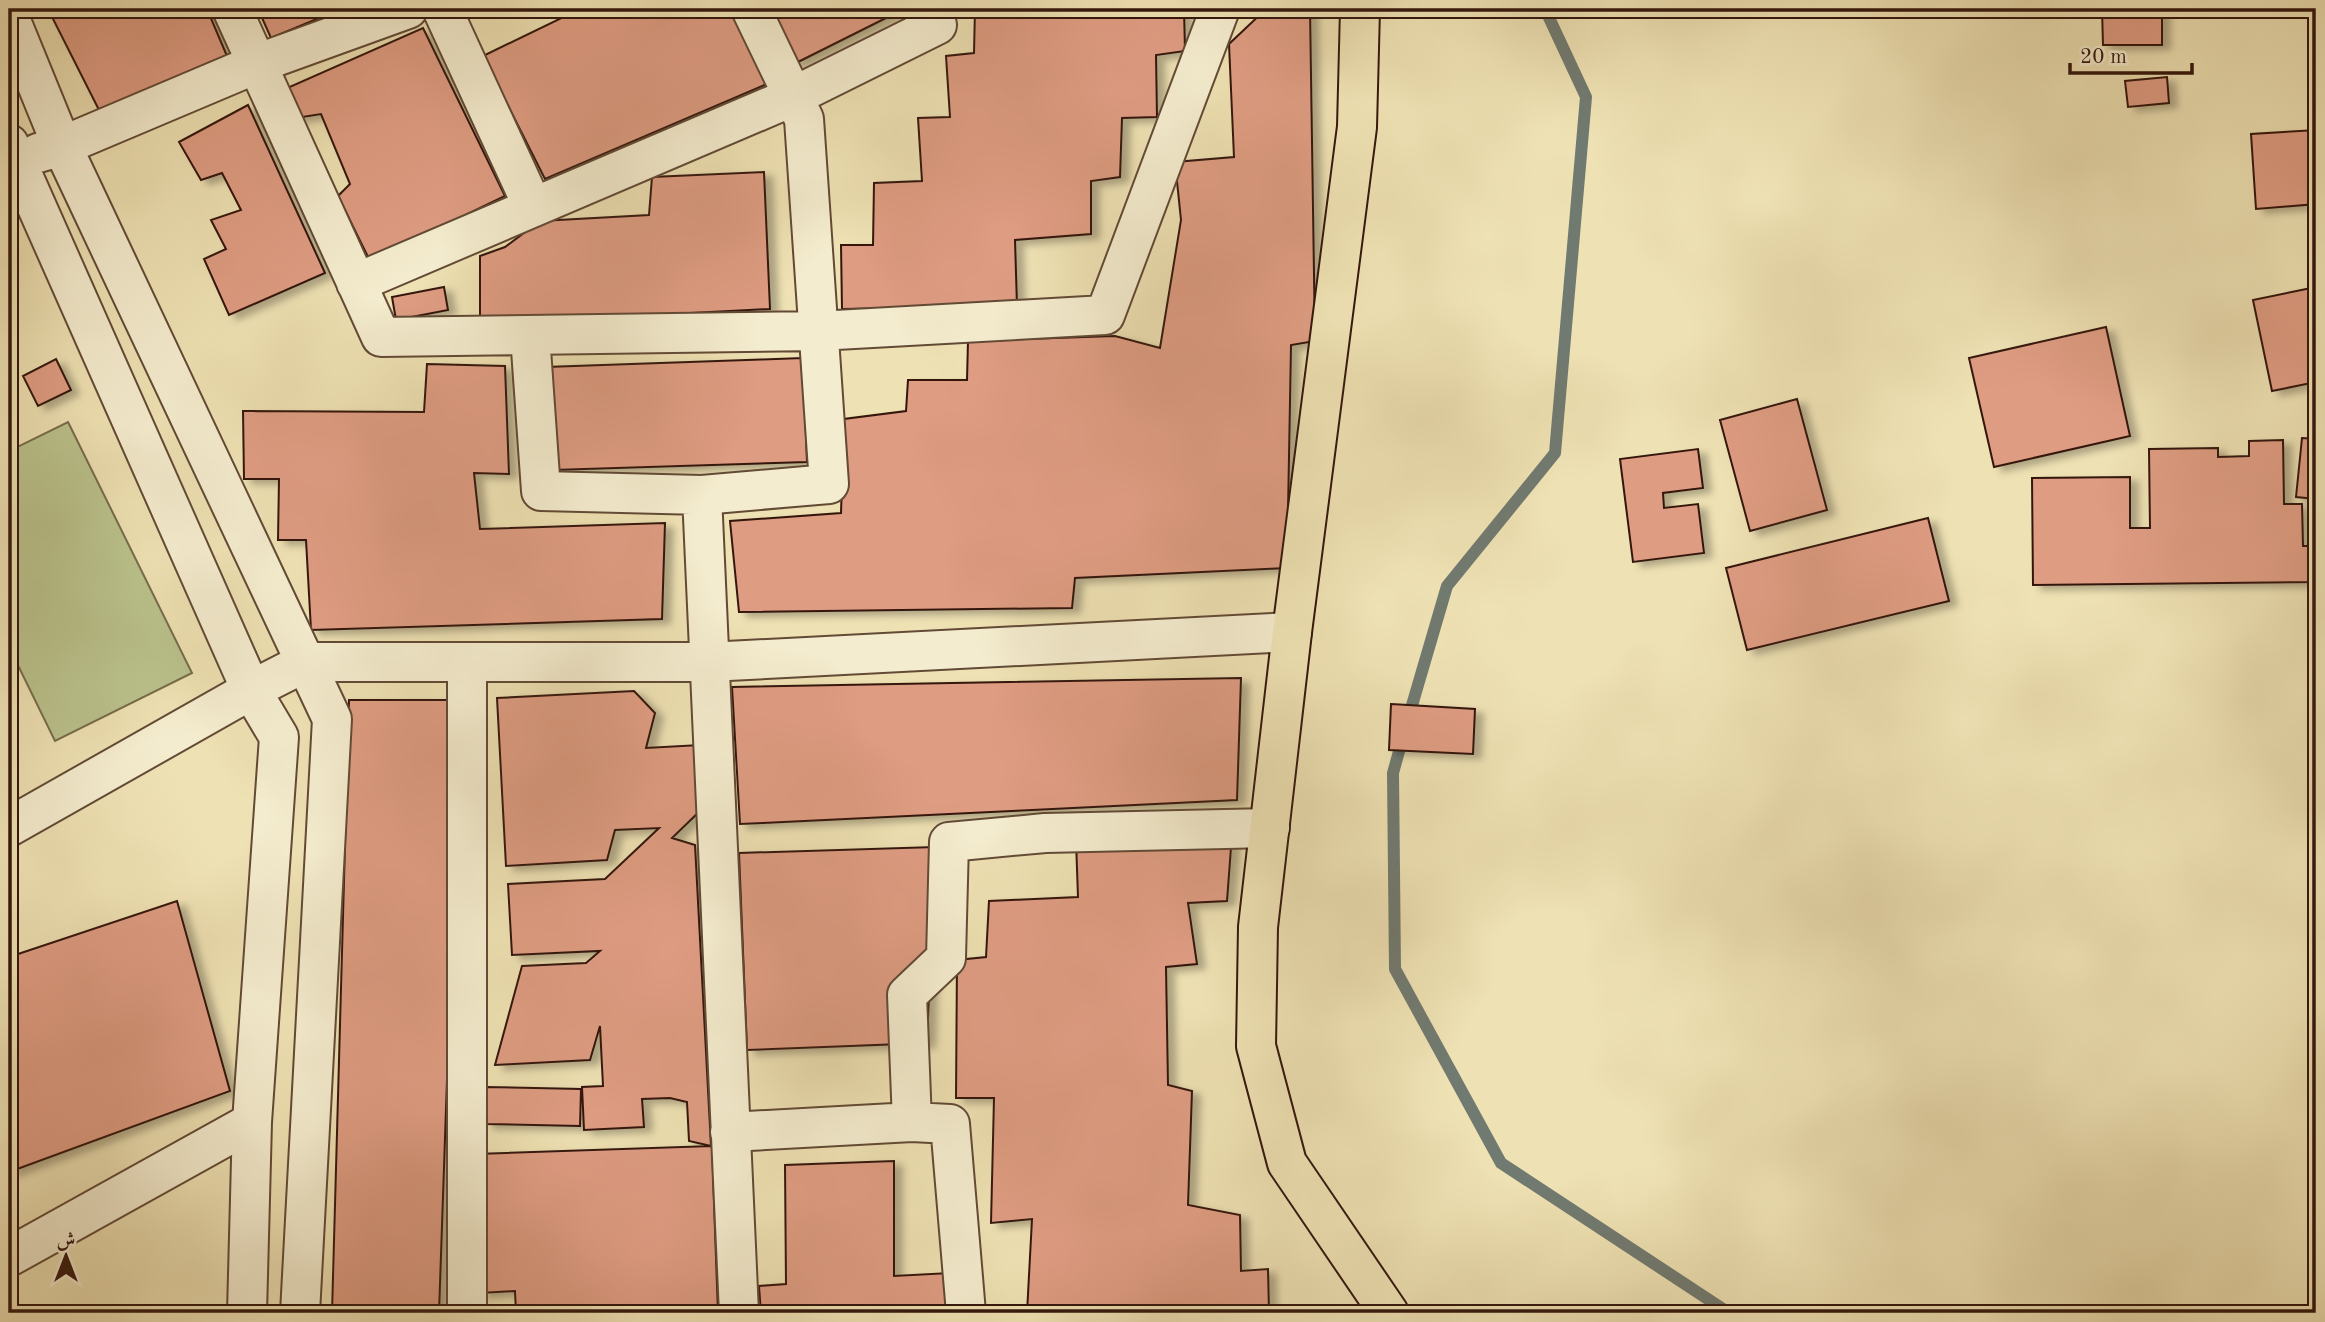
<svg xmlns="http://www.w3.org/2000/svg" width="2325" height="1322" font-family="'Old Standard TT',Amiri,serif">
<style>
.green{fill:#bac28c;stroke:#776c4c;stroke-width:2}
.lines{fill:none;stroke-linecap:round;stroke-linejoin:round}
.stream{stroke:#717a70;stroke-width:12}
.building{fill:#de9c82;stroke:#34170d;stroke-width:2;filter:url(#shadow)}
.minor-casing{stroke:#624a36;stroke-width:42}
.primary-casing{stroke:#34170d;stroke-width:42}
.minor{stroke:#f4ecce;stroke-width:38}
.primary{stroke:#eee1b3;stroke-width:38}
</style>
<defs>
<filter id="shadow"><feDropShadow dx="8" dy="4.5" stdDeviation="3.5" flood-color="#0004"/></filter>
</defs>
<rect width="100%" height="100%" fill="#eee1b3"/>
<filter id="stains"><feTurbulence type="fractalNoise" baseFrequency=".00286" numOctaves="4"/><feColorMatrix values="0 0 0 0 .2 0 0 0 0 .09 0 0 0 0 .02 0 0 0 .5 -.17"/></filter>
<radialGradient id="worn" r=".72"><stop offset=".6" stop-color="#630" stop-opacity="0"/><stop offset="1" stop-color="#630" stop-opacity=".3"/></radialGradient>
<path class="green" d="M 68,422 L 192,673 L 55,741 L 9,647 L 9,451 Z"/>
<g class="lines">
<path class="stream" d="M 1408,719 L 1447,586 L 1555,453 L 1586,97 L 1545,9
M 1403,737 L 1393,773 L 1395,969 L 1501,1163 L 1729,1313"/>
</g>
<path class="building" d="M 48,9 L 207,9 L 227,56 L 100,112 Z
M 258,9 L 341,9 L 271,38 Z
M 580,9 L 730,9 L 767,84 L 545,179 L 483,56 Z
M 772,9 L 904,9 L 794,64 Z
M 975,9 L 1184,9 L 1185,51 L 1156,55 L 1157,117 L 1122,118 L 1120,177 L 1091,181 L 1091,234 L 1015,240 L 1017,306 L 842,309 L 841,245 L 873,245 L 874,183 L 922,181 L 918,118 L 950,117 L 946,56 L 974,53 Z
M 1266,9 L 1310,9 L 1315,341 L 1291,345 L 1287,568 L 1075,578 L 1072,608 L 739,612 L 730,521 L 841,513 L 844,419 L 906,411 L 908,380 L 967,380 L 968,341 L 1115,336 L 1160,348 L 1181,220 L 1175,162 L 1234,157 L 1229,44 Z
M 2102,9 L 2162,9 L 2162,45 L 2103,45 Z
M 423,28 L 505,196 L 370,261 L 338,196 L 350,184 L 321,114 L 296,118 L 285,89 Z
M 2167,77 L 2169,103 L 2128,107 L 2125,81 Z
M 248,105 L 325,273 L 229,315 L 204,259 L 226,249 L 211,220 L 241,210 L 222,173 L 201,180 L 179,142 Z
M 2316,130 L 2316,204 L 2256,209 L 2251,134 Z
M 764,172 L 770,309 L 480,324 L 480,256 L 505,247 L 540,221 L 649,215 L 652,177 Z
M 444,287 L 448,310 L 396,320 L 392,297 Z
M 2316,287 L 2316,382 L 2272,391 L 2253,300 Z
M 2106,327 L 2130,436 L 1994,467 L 1969,358 Z
M 803,358 L 807,462 L 553,470 L 546,367 Z
M 56,359 L 71,390 L 38,406 L 23,376 Z
M 427,364 L 505,366 L 509,474 L 474,473 L 480,529 L 665,523 L 662,619 L 311,630 L 306,540 L 278,540 L 279,479 L 244,479 L 243,411 L 424,412 Z
M 1797,399 L 1827,510 L 1750,531 L 1720,420 Z
M 2302,438 L 2316,439 L 2316,499 L 2296,497 Z
M 2283,440 L 2284,504 L 2302,504 L 2303,546 L 2316,546 L 2316,582 L 2033,585 L 2032,478 L 2130,477 L 2130,528 L 2150,528 L 2149,449 L 2218,448 L 2218,457 L 2249,456 L 2249,441 Z
M 1698,449 L 1703,488 L 1663,493 L 1664,508 L 1698,504 L 1704,553 L 1633,562 L 1620,459 Z
M 1928,518 L 1949,601 L 1747,650 L 1726,568 Z
M 1241,678 L 1237,800 L 740,824 L 732,687 Z
M 634,691 L 655,713 L 646,748 L 700,745 L 703,808 L 672,838 L 695,845 L 711,1146 L 689,1141 L 687,1102 L 670,1098 L 642,1099 L 644,1127 L 584,1130 L 582,1087 L 603,1086 L 600,1026 L 590,1060 L 495,1065 L 522,966 L 586,963 L 600,951 L 512,955 L 508,884 L 605,879 L 659,828 L 615,830 L 607,860 L 506,866 L 497,698 Z
M 349,700 L 460,700 L 439,1313 L 332,1313 Z
M 1391,704 L 1475,709 L 1473,754 L 1389,750 Z
M 1232,834 L 1227,901 L 1188,903 L 1197,964 L 1166,967 L 1168,1085 L 1192,1091 L 1188,1205 L 1240,1215 L 1241,1271 L 1268,1269 L 1269,1313 L 1027,1313 L 1032,1219 L 991,1223 L 994,1098 L 956,1098 L 957,960 L 986,957 L 989,901 L 1078,897 L 1076,841 Z
M 935,847 L 927,1043 L 747,1050 L 739,853 Z
M 177,901 L 230,1091 L 9,1172 L 9,957 Z
M 485,1087 L 581,1089 L 580,1126 L 485,1124 Z
M 712,1146 L 718,1313 L 516,1313 L 515,1291 L 480,1293 L 475,1154 Z
M 894,1161 L 894,1276 L 950,1273 L 952,1313 L 761,1313 L 759,1286 L 786,1284 L 785,1165 Z"/>
<g class="lines">
<defs>
<path id="minor" d="M 232,9 L 381,337 L 818,331 L 1105,315 L 1220,9
M 442,9 L 533,207
M 9,16 L 62,146 L 332,719 L 300,1313
M 9,144 L 251,690 L 279,737 L 252,1122 L 247,1313
M 38,153 L 62,146 L 256,64 L 408,9
M 356,283 L 792,97 L 937,25
M 530,335 L 541,491 L 702,495 L 829,484 L 804,119 L 751,9
M 702,495 L 739,1313
M 467,662 L 467,1313
M 9,827 L 251,690 L 306,662 L 708,662 L 1292,632
M 912,1122 L 907,995 L 946,958 L 949,842 L 1045,833 L 1270,828
M 730,1132 L 912,1122 L 950,1124 L 966,1313
M 9,1257 L 252,1122"/>
<path id="primary" d="M 1360,9 L 1357,127 L 1292,632 L 1258,927 L 1256,1046 L 1287,1163 L 1389,1313"/>
</defs>
<use href="#minor" class="minor-casing"/>
<use href="#primary" class="primary-casing"/>
<use href="#minor" class="minor"/>
<use href="#primary" class="primary"/>
</g>
<rect width="2325" height="1322" fill="none" stroke="#eee1b3" stroke-width="35"/>
<rect x="10" y="10" width="2304" height="1301" fill="none" stroke="#34170d" stroke-width="3.5"/>
<rect x="18" y="18" width="2290" height="1287" fill="none" stroke="#34170d" stroke-width="2"/>
<g transform="translate(66 1256)" stroke="#f4ecce" stroke-width="5" paint-order="stroke">
<path d="M0-5L12 26L0 18L-12 26Z" fill="#34170d"/>
<text y="-10" font-size="19" font-weight="bold" text-anchor="middle" fill="#34170d">ش</text>
</g>
<path d="M2070 63v10h122v-10" fill="none" stroke="#34170d" stroke-width="3.5"/>
<text x="2080" y="63" font-size="21" fill="#34170d" stroke="#f4ecce" stroke-width="5" paint-order="stroke">20 m</text>
<rect width="100%" height="100%" filter="url(#stains)"/>
<rect width="100%" height="100%" fill="url(#worn)"/>
</svg>
